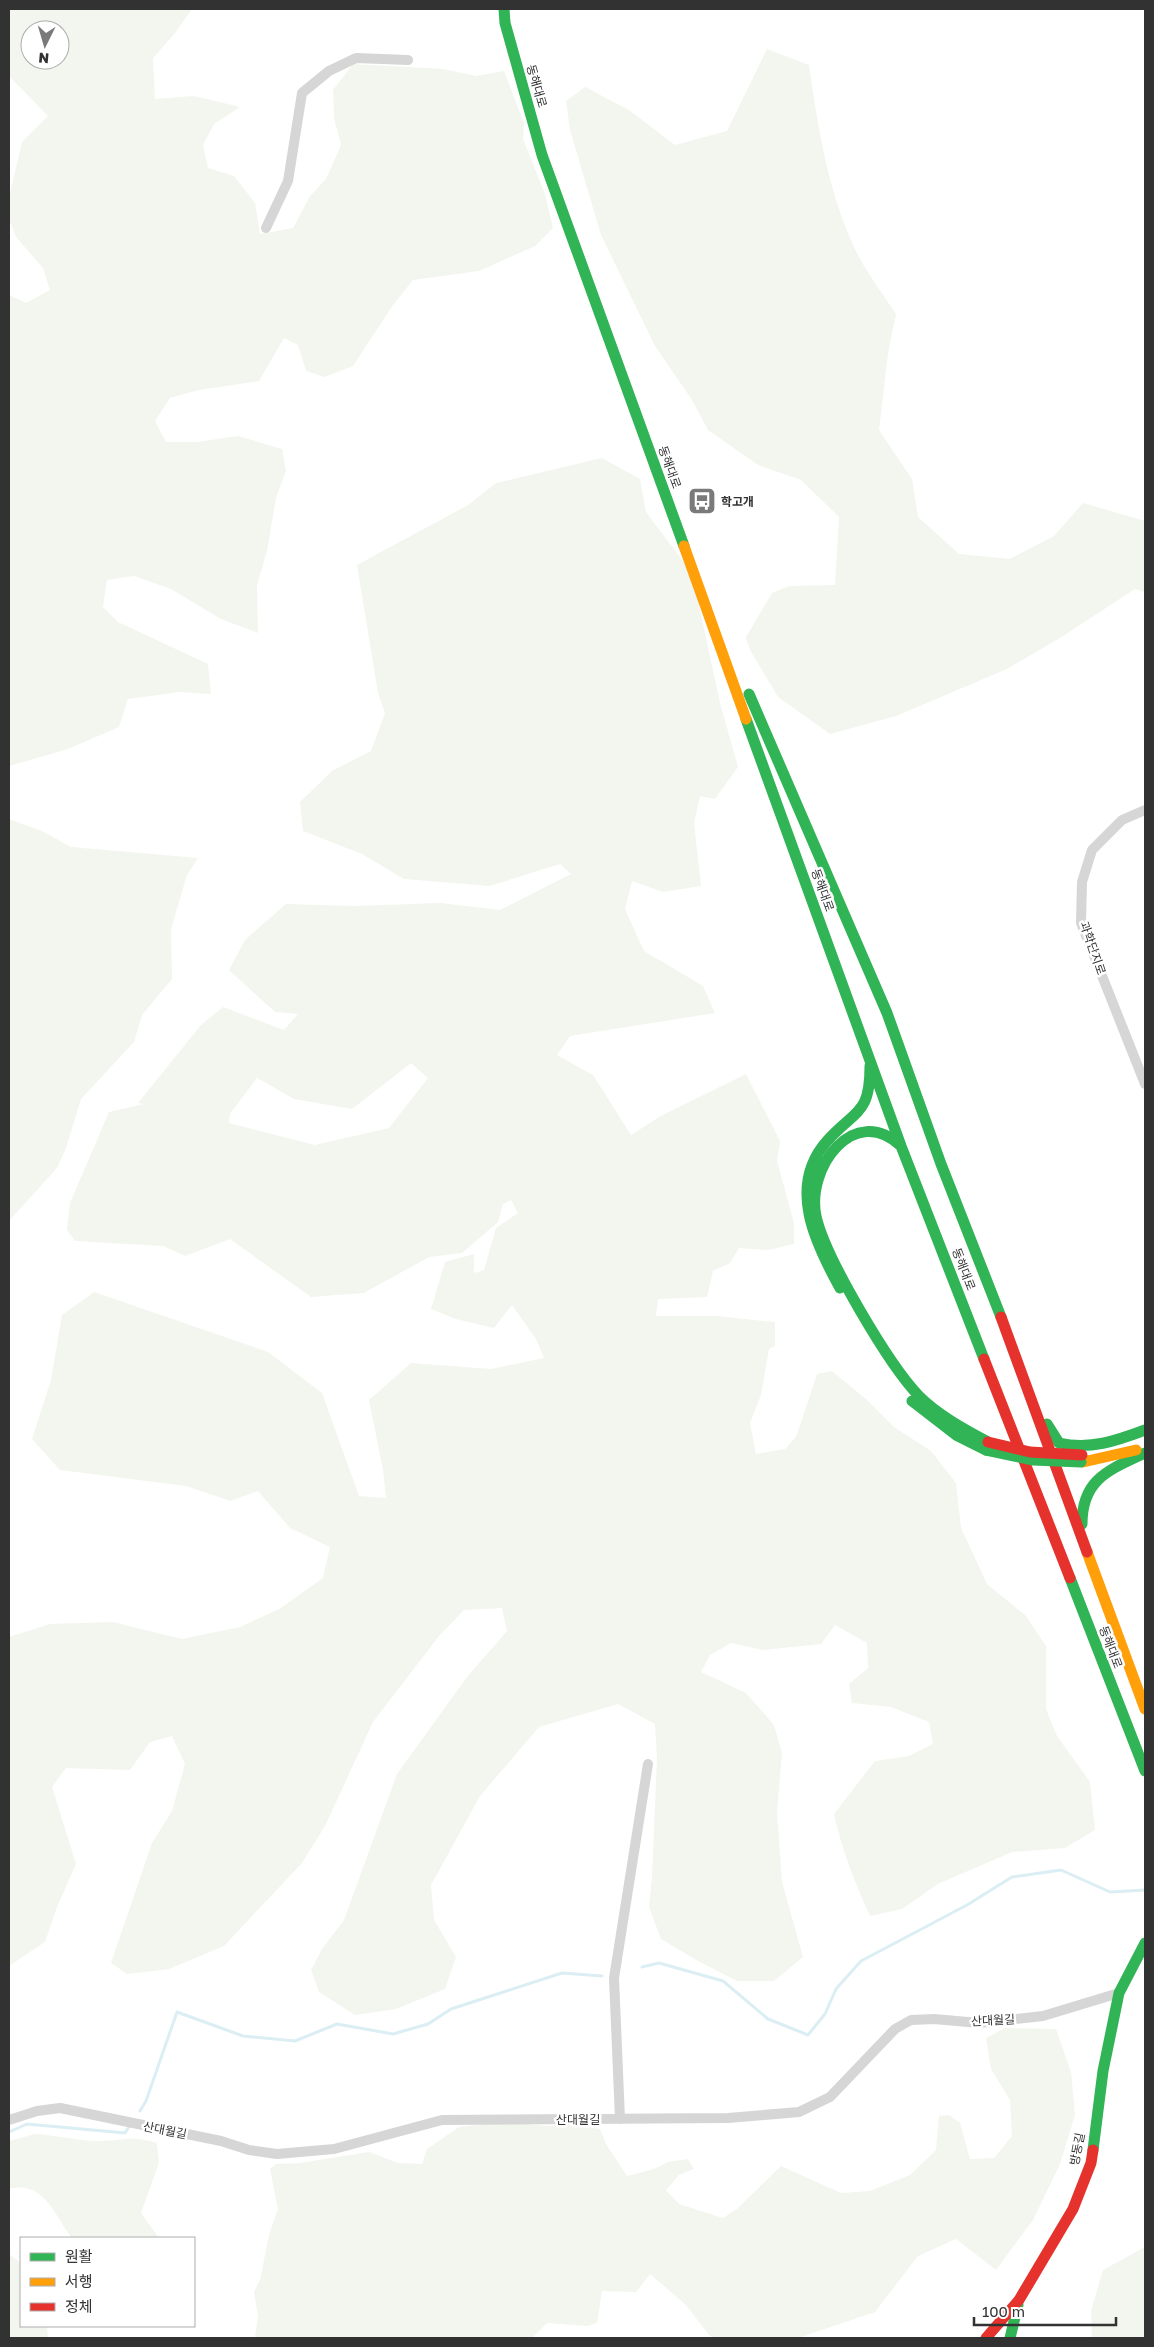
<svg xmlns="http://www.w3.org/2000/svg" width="1154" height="2347" font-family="'Golos Text','Noto Sans KR',sans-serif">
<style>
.green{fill:#f3f6ee;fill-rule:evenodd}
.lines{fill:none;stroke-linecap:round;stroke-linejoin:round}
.stream{stroke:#dbeef3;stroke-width:3}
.street{stroke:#d6d6d6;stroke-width:10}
.fast{stroke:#30b455;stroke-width:11}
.slow{stroke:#ff9f0a;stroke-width:11}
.jam{stroke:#e5322d;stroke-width:11}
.fast-bridge{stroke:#30b455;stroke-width:11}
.jam-bridge{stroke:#e5322d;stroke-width:11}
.labels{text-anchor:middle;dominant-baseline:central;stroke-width:5;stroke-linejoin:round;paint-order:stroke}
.street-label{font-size:12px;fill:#323232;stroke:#fff}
.poi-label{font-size:12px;font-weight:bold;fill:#323232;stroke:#fff;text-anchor:start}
</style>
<rect width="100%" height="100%" fill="#fff"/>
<path class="green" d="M 9,9 L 192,9 L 175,33 L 153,58 L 155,99 L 194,96 L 240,107 L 214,124 L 203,145 L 208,168 L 234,176 L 255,203 L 260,234 L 293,228 L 310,196 L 326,179 L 341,145 L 334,118 L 333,90 L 353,64 L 443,69 L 476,76 L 504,71 L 524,123 L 523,139 L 545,194 L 553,228 L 535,246 L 479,271 L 413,280 L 393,305 L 353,366 L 324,377 L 306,371 L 298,345 L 284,338 L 259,381 L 199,390 L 170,398 L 155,421 L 166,442 L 198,442 L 238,436 L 282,449 L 286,471 L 276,498 L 267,551 L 257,585 L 258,633 L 221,619 L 171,589 L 134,576 L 107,580 L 103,607 L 118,622 L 208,664 L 211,694 L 180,692 L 128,699 L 119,727 L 68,749 L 9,766 L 9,295 L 26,303 L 50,290 L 43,268 L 16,237 L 9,219 L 9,198 L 22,142 L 48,116 L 9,76 ZM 30,30 L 60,30 L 60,60 L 30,60 Z
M 767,49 L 809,65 C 818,130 831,209 864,266 C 874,282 885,298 896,314 L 888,353 L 879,430 L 912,479 L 918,517 L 959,554 L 1010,559 L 1054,536 L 1083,503 L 1145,521 L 1145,592 L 1135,589 L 1060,638 L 1007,669 L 896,716 L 830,734 L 778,697 L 750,650 L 746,637 L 772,593 L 789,586 L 835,585 L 839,517 L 801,480 L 758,465 L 708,430 L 692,400 L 655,346 L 601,235 L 570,130 L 566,101 L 585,87 L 629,110 L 675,145 L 727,131 Z
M 602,458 L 640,479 L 646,512 L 692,573 L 720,703 L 738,767 L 715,799 L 700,796 L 694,823 L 701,886 L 663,892 L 632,881 L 625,909 L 644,951 L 703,986 L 715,1013 L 570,1036 L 557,1055 L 593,1075 L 631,1135 L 659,1117 L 746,1074 L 780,1141 L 777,1161 L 794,1223 L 794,1244 L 768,1250 L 739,1248 L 730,1263 L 713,1271 L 707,1297 L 658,1299 L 656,1316 L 716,1316 L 775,1322 L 775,1346 L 769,1349 L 761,1395 L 750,1423 L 756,1454 L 785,1449 L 796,1437 L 817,1374 L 832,1371 L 866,1399 L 894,1427 L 931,1451 L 956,1483 L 961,1528 L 987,1584 L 1026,1616 L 1046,1646 L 1046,1709 L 1057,1736 L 1090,1782 L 1095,1830 L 1065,1848 L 1012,1852 L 938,1884 L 902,1909 L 870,1916 C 855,1883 842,1850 834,1814 L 875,1761 L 909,1756 L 933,1744 L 929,1722 L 891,1707 L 852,1703 L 849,1684 L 868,1668 L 867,1643 L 835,1625 L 821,1644 L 763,1650 L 731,1643 L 710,1655 L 701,1672 L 746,1693 L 774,1725 L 782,1753 L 777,1812 L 782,1882 L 803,1957 L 774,1981 L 737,1981 L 698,1961 L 661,1939 L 649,1907 L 652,1877 L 657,1758 L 655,1724 L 618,1704 L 539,1727 L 480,1796 L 431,1885 L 434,1920 L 456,1957 L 445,1989 L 396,2009 L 355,2015 L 319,1992 L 311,1970 L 322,1949 L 344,1920 L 397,1774 L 467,1677 L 507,1631 L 502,1608 L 464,1610 L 439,1636 L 373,1722 L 325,1826 L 302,1863 L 224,1946 L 169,1969 L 127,1974 L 111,1963 L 152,1843 L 172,1811 L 185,1764 L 172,1736 L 150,1742 L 130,1770 L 66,1768 L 52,1787 L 76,1864 L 57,1907 L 45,1942 L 9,1966 L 9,1637 L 50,1624 L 113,1622 L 182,1639 L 240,1627 L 281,1608 L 323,1578 L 330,1547 L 290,1528 L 258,1491 L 230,1501 L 186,1486 L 60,1470 L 32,1439 L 51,1380 L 62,1315 L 94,1292 L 268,1352 L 322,1393 L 359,1496 L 386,1498 L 383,1470 L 369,1400 L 411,1363 L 491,1369 L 544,1358 L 536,1339 L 512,1305 L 494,1328 L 456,1319 L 431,1309 L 445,1262 L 474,1254 L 474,1273 L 484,1270 L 496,1228 L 518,1213 L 511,1200 L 503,1204 L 498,1222 L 462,1253 L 429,1257 L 364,1293 L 311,1297 L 230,1239 L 185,1256 L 163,1246 L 75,1241 L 67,1230 L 70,1203 L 109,1112 L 144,1104 L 138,1103 L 201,1025 L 223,1007 L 284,1030 L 298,1014 L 275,1012 L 229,970 L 245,940 L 286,904 L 354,906 L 440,903 L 500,910 L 571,874 L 560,864 L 490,886 L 404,879 L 362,854 L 303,831 L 300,802 L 332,771 L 371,751 L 385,713 L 378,693 L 357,565 L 468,505 L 496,483 ZM 411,1063 L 428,1078 L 389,1128 L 315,1145 L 229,1123 L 230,1114 L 257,1078 L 294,1099 L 352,1109 Z
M 9,819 L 42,831 L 71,847 L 198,858 L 187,875 L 171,929 L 172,979 L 142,1015 L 134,1042 L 81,1099 L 66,1148 L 57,1168 L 9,1221 Z
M 1005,2028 L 1056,2029 L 1071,2072 L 1075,2115 L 1060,2164 L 1033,2220 L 996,2270 L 956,2239 L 918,2256 L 875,2312 L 798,2338 L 715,2338 L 709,2335 L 686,2305 L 650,2274 L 636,2292 L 602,2291 L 597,2323 L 587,2326 L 547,2323 L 532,2338 L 255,2338 L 258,2316 L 254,2292 L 260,2280 L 269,2235 L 278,2209 L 270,2169 L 276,2164 L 300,2163 L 369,2152 L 398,2163 L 422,2164 L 427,2149 L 459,2127 L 503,2122 L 547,2126 L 575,2124 L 600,2129 L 606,2144 L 627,2176 L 654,2169 L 668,2162 L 688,2159 L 694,2169 L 679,2175 L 666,2190 L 679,2204 L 723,2218 L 737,2209 L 781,2166 L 841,2193 L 870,2191 L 910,2175 L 936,2150 L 939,2116 L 949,2115 L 960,2123 L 970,2159 L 994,2158 L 1012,2136 L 1010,2100 L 991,2069 L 986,2038 Z
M 35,2134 C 55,2135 74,2140 94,2141 C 118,2142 131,2134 157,2143 L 159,2163 L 141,2213 L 159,2238 L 72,2238 C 54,2216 45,2180 9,2189 L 9,2141 Z
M 1145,2247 L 1145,2338 L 1092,2338 L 1091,2311 L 1103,2270 Z
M 9,2254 L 21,2263 L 21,2326 L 47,2326 L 48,2338 L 9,2338 Z"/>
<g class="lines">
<path class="stream" d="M 642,1967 L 659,1963 L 723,1981 L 768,2019 L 808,2035 L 825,2014 L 836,1989 L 861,1961 L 967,1905 L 1012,1877 L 1061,1870 L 1110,1892 L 1145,1890
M 140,2111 L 146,2101 L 177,2012 L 243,2036 L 295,2041 L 337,2024 L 393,2034 L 428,2024 L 451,2009 L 562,1973 L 602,1976
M 9,2132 L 27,2124 L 125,2133 L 130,2125"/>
<path class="street" d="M 266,228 L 288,181 L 302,93 L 329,71 L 356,58 L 408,60
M 1145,810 L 1122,820 L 1092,850 L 1082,882 L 1081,923 L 1145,1084
M 620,2119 L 614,1978 L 648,1764
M 9,2120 L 37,2111 L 60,2108 L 221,2141 L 249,2150 L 277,2154 L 334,2149 L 442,2120 L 728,2118 L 799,2112 L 830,2097 L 895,2029 L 911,2020 L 934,2019 L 979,2023 L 1043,2016 L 1119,1993"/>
<path class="fast" d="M 504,9 L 505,23 L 542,155 L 684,546
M 749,694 L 887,1013 L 941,1164 L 1001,1317
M 746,719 L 901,1146 L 984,1359
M 901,1146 C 854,1102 806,1168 816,1216 C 825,1257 889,1365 919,1396 C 938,1415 964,1429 988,1442
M 840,1288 C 815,1243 787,1186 827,1141 C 856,1109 870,1115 870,1066
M 912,1401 L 956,1435 L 986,1450
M 1047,1424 L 1059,1443 C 1090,1450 1116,1441 1145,1430
M 1082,1524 C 1082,1479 1109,1470 1145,1453
M 1070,1578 L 1145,1771
M 1093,2150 L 1103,2071 L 1119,1993 L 1145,1943
M 1010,2338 L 1018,2305"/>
<path class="slow" d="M 684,546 L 746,719
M 1083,1462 L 1136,1450
M 1087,1552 L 1145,1709"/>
<path class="jam" d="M 1001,1317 L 1087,1552
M 984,1359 L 1070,1578
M 986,2338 L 1019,2300 L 1073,2209 L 1091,2163 L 1093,2150"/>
<path class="fast-bridge" d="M 986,1450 L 1033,1460 L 1081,1462"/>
<path class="jam-bridge" d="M 988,1442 L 1030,1452 L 1082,1455"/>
</g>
<defs>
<symbol id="bus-square" viewBox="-11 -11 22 22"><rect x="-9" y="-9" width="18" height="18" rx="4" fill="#7a7a7a" stroke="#fff"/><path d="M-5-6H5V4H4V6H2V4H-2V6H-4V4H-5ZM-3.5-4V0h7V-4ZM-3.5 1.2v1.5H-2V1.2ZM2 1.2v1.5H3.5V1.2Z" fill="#fff"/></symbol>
</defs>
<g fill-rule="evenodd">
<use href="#bus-square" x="686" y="485" width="32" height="32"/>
</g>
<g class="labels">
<g class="street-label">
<text transform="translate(537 86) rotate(74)">동해대로</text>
<text transform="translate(670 467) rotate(70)">동해대로</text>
<text transform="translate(823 890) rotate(70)">동해대로</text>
<text transform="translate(1093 948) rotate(71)">과학단지로</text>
<text transform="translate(964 1269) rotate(69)">동해대로</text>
<text transform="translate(1111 1647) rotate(69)">동해대로</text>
<text transform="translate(993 2020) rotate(-3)">산대월길</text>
<text x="578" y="2119">산대월길</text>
<text transform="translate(165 2130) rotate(11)">산대월길</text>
<text transform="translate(1077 2149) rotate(-79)">방동길</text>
</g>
<g class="poi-label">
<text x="721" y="501">학고개</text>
</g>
</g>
<rect width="1154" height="2347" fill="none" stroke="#323232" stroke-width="20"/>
<rect x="20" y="2237" width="175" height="90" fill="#ffffff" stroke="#adadad"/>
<rect x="30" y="2253" width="25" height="8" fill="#30b455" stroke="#adadad"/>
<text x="65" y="2262" font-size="15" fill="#323232">원활</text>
<rect x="30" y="2278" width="25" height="8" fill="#ff9f0a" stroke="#adadad"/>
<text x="65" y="2287" font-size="15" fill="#323232">서행</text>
<rect x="30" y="2303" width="25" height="8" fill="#e5322d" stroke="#adadad"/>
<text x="65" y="2312" font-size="15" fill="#323232">정체</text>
<g transform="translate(45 45) rotate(185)"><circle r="24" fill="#ffffff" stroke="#adadad"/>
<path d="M0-4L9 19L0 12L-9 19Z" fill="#7a7a7a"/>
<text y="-8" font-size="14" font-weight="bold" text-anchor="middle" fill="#323232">N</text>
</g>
<path d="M974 2317v8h142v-8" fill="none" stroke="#323232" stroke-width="2.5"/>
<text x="982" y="2317" font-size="15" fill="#323232" stroke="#ffffff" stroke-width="4" paint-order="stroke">100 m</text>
</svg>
